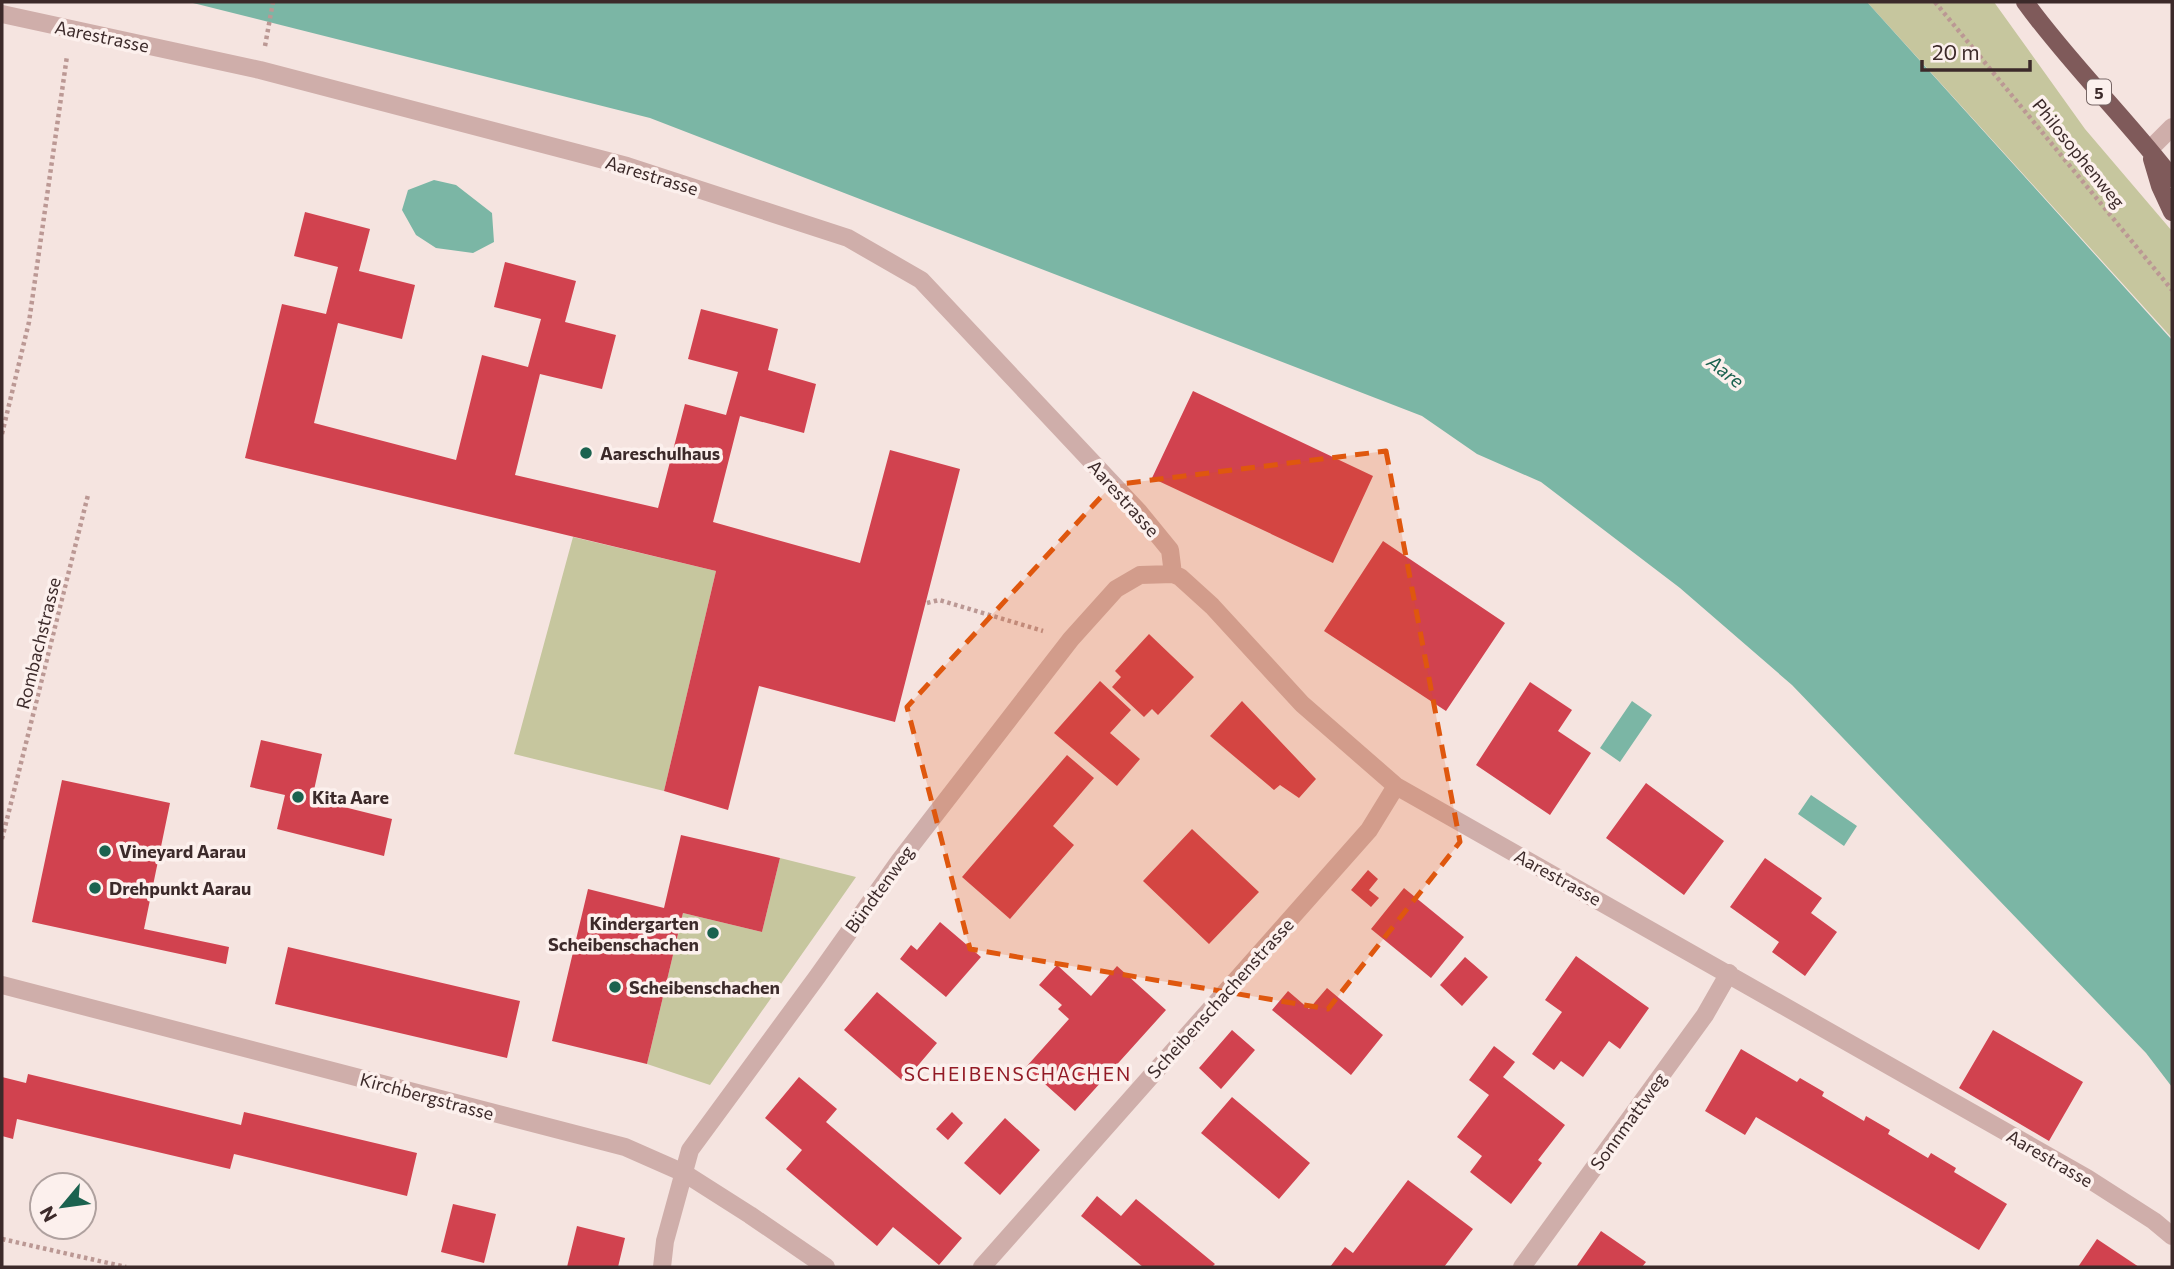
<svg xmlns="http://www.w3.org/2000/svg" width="2174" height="1269" font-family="Commissioner,sans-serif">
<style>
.green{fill:#c6c69e}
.water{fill:#7bb6a5}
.building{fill:#d1424f}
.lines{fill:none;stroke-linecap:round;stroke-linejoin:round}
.path{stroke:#bb9894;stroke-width:4.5;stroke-dasharray:3.5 3.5;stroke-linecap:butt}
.minor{stroke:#cfaeaa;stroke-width:18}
.major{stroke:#7f5a5a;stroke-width:18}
.marked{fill:#df570e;fill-opacity:0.2;stroke:#df570e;stroke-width:5;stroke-dasharray:14 9;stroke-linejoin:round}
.poi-dot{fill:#1b624f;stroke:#fcf0ed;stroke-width:2.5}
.labels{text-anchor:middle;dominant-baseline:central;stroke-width:7;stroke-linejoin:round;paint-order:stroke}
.shield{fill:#fcf0ed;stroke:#766564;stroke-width:2}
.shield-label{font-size:16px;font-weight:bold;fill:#3c2a2a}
.street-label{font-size:18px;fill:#3c2a2a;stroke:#fcf0ed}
.poi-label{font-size:18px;font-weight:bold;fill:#3c2a2a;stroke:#fcf0ed;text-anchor:start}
.water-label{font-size:19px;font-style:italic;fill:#1b624f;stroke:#fcf0ed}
.neighbourhood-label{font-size:19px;letter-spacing:2px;fill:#931b26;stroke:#fcf0ed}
</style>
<rect width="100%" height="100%" fill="#f5e4e0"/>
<path class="green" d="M 1867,2 L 1994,2 L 2085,129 L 2172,231 L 2172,338 Z
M 573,537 L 716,571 L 664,791 L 514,754 Z
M 780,858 L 856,877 L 710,1085 L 647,1064 L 683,913 L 762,932 Z"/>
<path class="water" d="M 189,2 L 1867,2 L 2172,340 L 2172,1087 L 2146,1053 L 1792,685 L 1680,588 L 1541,482 L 1477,454 L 1422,416 L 650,118 Z
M 434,180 L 456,185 L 492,213 L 494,242 L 473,253 L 436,248 L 416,235 L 402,210 L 408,190 Z
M 1632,701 L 1652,715 L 1620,762 L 1600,748 Z
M 1811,795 L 1857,826 L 1844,846 L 1798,814 Z"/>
<path class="building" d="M 305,212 L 370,229 L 359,271 L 415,285 L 402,339 L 338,323 L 314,423 L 456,460 L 482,355 L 528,367 L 541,319 L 494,307 L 505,262 L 576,281 L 565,322 L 616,335 L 602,389 L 540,374 L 515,475 L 658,508 L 685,404 L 726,415 L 738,372 L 688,359 L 701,309 L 778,329 L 768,370 L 816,384 L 804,433 L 740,416 L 713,522 L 860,563 L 890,450 L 960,469 L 895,722 L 759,686 L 728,810 L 664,791 L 716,571 L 245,458 L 282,304 L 326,314 L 338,267 L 294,256 Z
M 1193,391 L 1373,476 L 1333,563 L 1152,478 Z
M 1383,541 L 1505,623 L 1446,711 L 1324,631 Z
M 1149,634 L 1194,677 L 1158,715 L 1152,709 L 1144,717 L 1112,687 L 1121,677 L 1115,671 Z
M 1100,681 L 1131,710 L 1110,733 L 1140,759 L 1117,786 L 1054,733 Z
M 1530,682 L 1572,710 L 1558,731 L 1591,753 L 1550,815 L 1476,765 Z
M 1242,701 L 1316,779 L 1299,798 L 1280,785 L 1274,790 L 1210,736 Z
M 261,740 L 322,754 L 312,799 L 392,819 L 384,856 L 277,829 L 285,795 L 250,787 Z
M 1067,755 L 1094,778 L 1053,826 L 1074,845 L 1010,919 L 962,877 Z
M 62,780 L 170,803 L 144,929 L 229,947 L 226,964 L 32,922 Z
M 1646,783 L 1724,841 L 1684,895 L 1606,838 Z
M 1192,829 L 1259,892 L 1209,944 L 1143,881 Z
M 681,835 L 780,858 L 762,932 L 683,913 L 647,1064 L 552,1041 L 588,889 L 664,908 Z
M 1765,858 L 1822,898 L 1811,913 L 1837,932 L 1805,976 L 1772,952 L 1779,942 L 1730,907 Z
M 1368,870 L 1378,879 L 1369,890 L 1379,898 L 1371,907 L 1351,890 Z
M 1404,888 L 1464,937 L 1431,978 L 1371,929 Z
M 940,922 L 981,957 L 946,997 L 900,959 L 911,945 L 917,950 Z
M 288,947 L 520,1001 L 507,1058 L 275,1004 Z
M 1576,956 L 1649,1008 L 1620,1049 L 1609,1041 L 1583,1077 L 1561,1061 L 1554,1070 L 1532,1054 L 1562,1012 L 1545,1000 Z
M 1465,957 L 1488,977 L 1462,1006 L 1440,985 Z
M 1057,965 L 1091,996 L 1117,966 L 1166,1010 L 1075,1111 L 1026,1067 L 1069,1019 L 1058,1009 L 1062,1005 L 1039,985 Z
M 1327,988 L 1383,1035 L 1351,1075 L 1272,1010 L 1288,991 L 1309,1009 Z
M 877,992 L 937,1043 L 904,1082 L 844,1030 Z
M 1232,1030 L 1255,1050 L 1221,1089 L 1199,1068 Z
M 1993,1030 L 2083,1082 L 2049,1141 L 1959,1088 Z
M 1494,1046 L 1515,1062 L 1503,1077 L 1565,1125 L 1538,1160 L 1542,1163 L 1511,1204 L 1470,1172 L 1482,1156 L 1457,1137 L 1489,1095 L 1469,1080 Z
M 1741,1049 L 1797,1082 L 1800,1078 L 1824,1092 L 1822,1096 L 1864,1121 L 1866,1116 L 1890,1130 L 1888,1134 L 1928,1158 L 1931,1153 L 1956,1168 L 1954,1172 L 2007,1204 L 1979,1250 L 1756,1117 L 1745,1135 L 1705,1111 Z
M 28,1074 L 241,1125 L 244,1112 L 417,1153 L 407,1196 L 234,1154 L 230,1169 L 17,1119 L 13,1139 L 2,1136 L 2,1077 L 26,1083 Z
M 799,1077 L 837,1109 L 826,1122 L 962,1238 L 939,1265 L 893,1227 L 877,1246 L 786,1169 L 802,1150 L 765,1118 Z
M 1232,1097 L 1310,1163 L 1279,1199 L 1201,1133 Z
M 952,1112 L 963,1123 L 948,1140 L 936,1129 Z
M 1005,1118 L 1040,1150 L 1000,1195 L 964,1163 Z
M 1408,1180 L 1473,1229 L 1444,1267 L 1330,1267 L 1345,1247 L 1353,1253 Z
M 1097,1196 L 1121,1216 L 1136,1199 L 1215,1264 L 1212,1267 L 1143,1267 L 1081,1216 Z
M 453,1204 L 496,1214 L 484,1263 L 441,1252 Z
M 577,1226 L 625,1238 L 618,1267 L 567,1267 Z
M 1601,1231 L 1646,1262 L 1642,1267 L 1576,1267 Z
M 2097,1239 L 2139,1267 L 2078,1267 Z"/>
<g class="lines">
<path class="path" d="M 1935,2 L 2172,290
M 265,46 L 273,2
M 2,434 L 29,322 L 67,56
M 927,603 L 939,600 L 1043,631
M 2,839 L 88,495
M 2,1239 L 126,1267"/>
<path class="minor" d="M 2,14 L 260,70 L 627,166 L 848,238 L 921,280 L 1139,512 L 1170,550 L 1173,574
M 2150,149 L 2172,127
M 1173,574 L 1180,577 L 1212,606 L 1302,704 L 1396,786 L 2087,1178 L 2154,1221 L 2172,1236
M 2,985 L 625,1147 L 684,1173 L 750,1215 L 826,1267
M 662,1267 L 665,1241 L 690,1150 L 817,977 L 900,860 L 1071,639 L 1116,589 L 1140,575 L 1173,574
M 982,1267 L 1369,830 L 1396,786
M 1522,1267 L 1705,1015 L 1729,973"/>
<path class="major" d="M 2025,2 C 2070,64 2125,117 2172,178
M 2152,159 L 2160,186 L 2172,212"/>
</g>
<path class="marked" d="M 1386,451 L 1460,842 L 1328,1009 L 970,949 L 907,707 L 1112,485 Z"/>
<g class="poi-dot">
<circle cx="586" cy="453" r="7"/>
<circle cx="298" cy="797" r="7"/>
<circle cx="105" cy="851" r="7"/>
<circle cx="95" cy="888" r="7"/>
<circle cx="713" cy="933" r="7"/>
<circle cx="615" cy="987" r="7"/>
</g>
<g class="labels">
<rect class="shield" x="2087" y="79.5" width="24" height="25" rx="5"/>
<g class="shield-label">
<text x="2099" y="92">5</text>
</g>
<g class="street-label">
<text transform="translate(102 36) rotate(12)">Aarestrasse</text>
<text transform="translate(2079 153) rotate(51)">Philosophenweg</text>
<text transform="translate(652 175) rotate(17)">Aarestrasse</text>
<text transform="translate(1124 498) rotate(48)">Aarestrasse</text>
<text transform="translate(38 643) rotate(-76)">Rombachstrasse</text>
<text transform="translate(1558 877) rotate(29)">Aarestrasse</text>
<text transform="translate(879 889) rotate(-54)">Bündtenweg</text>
<text transform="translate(1220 998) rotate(-48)">Scheibenschachenstrasse</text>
<text transform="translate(427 1096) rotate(15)">Kirchbergstrasse</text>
<text transform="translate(1628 1121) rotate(-54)">Sonnmattweg</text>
<text transform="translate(2050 1158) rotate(30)">Aarestrasse</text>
</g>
<g class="poi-label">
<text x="600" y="453">Aareschulhaus</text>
<text x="312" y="797">Kita Aare</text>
<text x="119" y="851">Vineyard Aarau</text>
<text x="109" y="888">Drehpunkt Aarau</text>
<text x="699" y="923" text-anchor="end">Kindergarten<tspan x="699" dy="21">Scheibenschachen</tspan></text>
<text x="629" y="987">Scheibenschachen</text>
</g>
<g class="water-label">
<text transform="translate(1726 371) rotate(38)">Aare</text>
</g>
<g class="neighbourhood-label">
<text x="1018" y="1073">SCHEIBENSCHACHEN</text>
</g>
</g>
<rect width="2174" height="1269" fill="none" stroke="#3c2a2a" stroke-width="7"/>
<g transform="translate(63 1206) rotate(241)"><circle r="33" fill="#fcf0ed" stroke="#afa19f" stroke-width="2"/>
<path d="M0-5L12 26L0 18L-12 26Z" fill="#1b624f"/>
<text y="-10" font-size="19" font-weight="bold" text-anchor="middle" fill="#3c2a2a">N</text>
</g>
<path d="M1922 60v10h108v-10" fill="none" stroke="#3c2a2a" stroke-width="3.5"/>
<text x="1932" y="60" font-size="21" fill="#3c2a2a" stroke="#fcf0ed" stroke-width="5" paint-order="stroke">20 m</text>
</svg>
